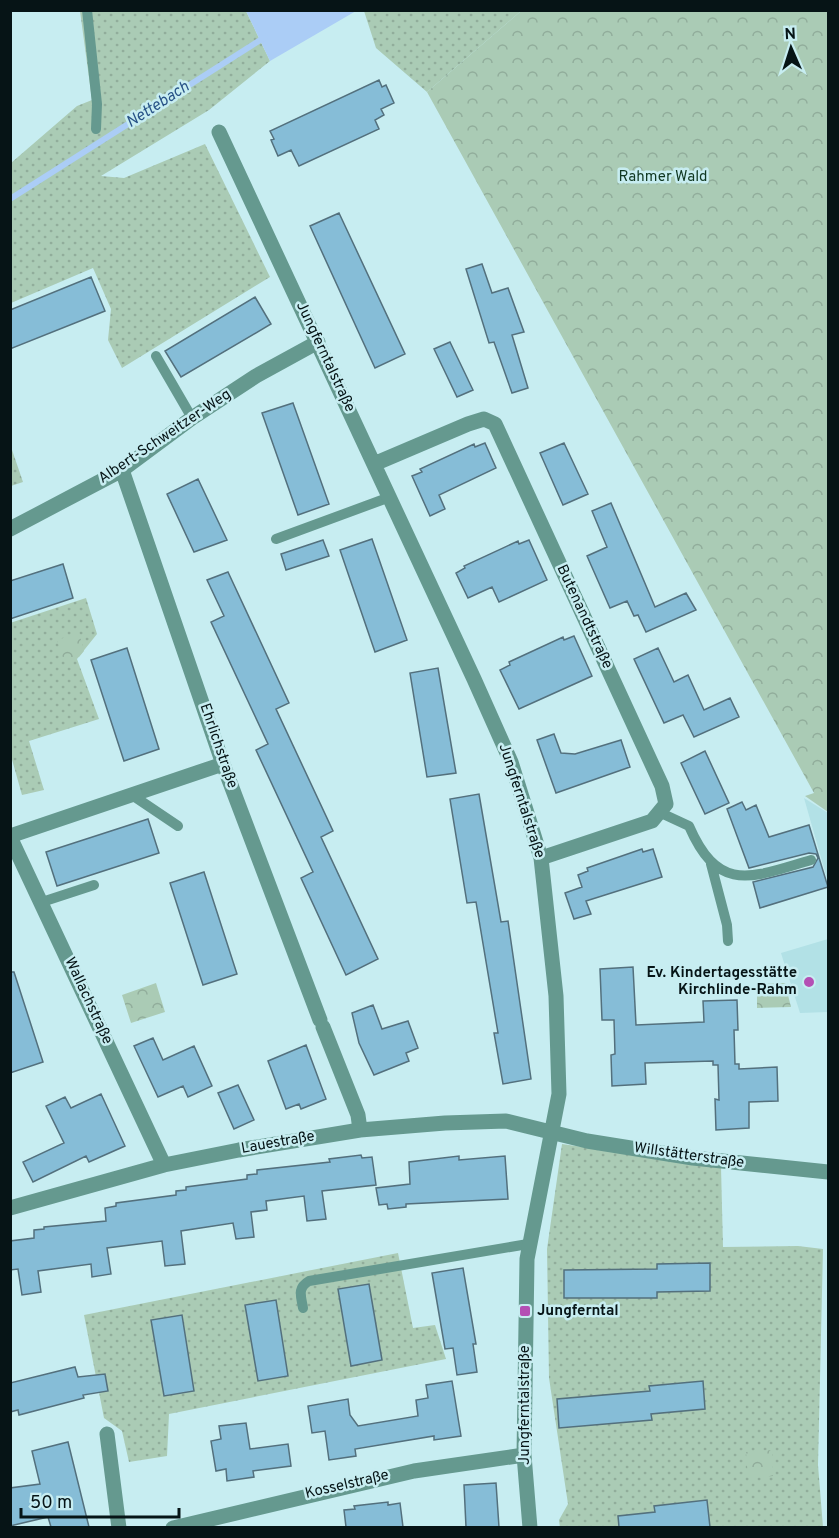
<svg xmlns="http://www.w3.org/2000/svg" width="839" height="1538" font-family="Overpass,sans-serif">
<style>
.built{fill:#b2e1e6}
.grass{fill:url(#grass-dots)}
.forest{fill:url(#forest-crowns)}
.water{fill:#abcdf6}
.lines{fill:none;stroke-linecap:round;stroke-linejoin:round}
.stream{stroke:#abcdf6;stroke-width:6}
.building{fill:#86bdd7;stroke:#53707d;stroke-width:1.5}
.service{stroke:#65998f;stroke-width:10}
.minor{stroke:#65998f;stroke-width:15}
.poi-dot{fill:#b44fb4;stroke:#c7edf1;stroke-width:2}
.labels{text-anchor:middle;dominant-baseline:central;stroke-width:5;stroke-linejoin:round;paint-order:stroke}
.park-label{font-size:15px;fill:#103721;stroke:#c7edf1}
.street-label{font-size:15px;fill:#061416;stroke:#c7edf1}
.poi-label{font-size:15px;font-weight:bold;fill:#061416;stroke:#c7edf1;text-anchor:end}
.water-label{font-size:16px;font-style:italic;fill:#285387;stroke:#c7edf1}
</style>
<defs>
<pattern id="grass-dots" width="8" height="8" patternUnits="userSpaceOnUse" patternTransform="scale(1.5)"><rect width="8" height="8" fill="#aacbb5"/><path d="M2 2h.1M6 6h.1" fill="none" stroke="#91ad9b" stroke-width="1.8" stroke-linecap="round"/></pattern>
<pattern id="forest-crowns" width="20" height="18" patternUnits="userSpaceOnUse" patternTransform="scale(1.5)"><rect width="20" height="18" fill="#aacbb5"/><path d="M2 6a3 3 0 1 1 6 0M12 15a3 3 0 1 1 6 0" fill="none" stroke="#91ad9b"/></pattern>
</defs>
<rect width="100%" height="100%" fill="#c7edf1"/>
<path class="built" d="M 804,798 L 828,813 L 828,882 Z
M 828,939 L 828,1012 L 800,1013 L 781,953 Z"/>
<path class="grass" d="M 80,11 L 246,11 L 270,61 L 209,110 L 101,176 L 124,178 L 205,144 L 270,277 L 122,368 L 108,340 L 111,309 L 93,268 L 11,303 L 11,163 L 77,106 L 92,100 Z
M 364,11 L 521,11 L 427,92 L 376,48 Z
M 11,447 L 23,482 L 11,486 L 10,486 Z
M 86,598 L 97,634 L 77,659 L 99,719 L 29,741 L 44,790 L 22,795 L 11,756 L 10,623 Z
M 562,1144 L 721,1167 L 723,1247 L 798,1246 L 823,1249 L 818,1465 L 823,1527 L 560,1528 L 559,1520 L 568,1504 L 549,1378 L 547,1249 Z
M 398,1253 L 413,1328 L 435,1325 L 446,1359 L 169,1414 L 167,1456 L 129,1462 L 122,1431 L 104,1418 L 84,1315 Z"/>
<path class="forest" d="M 521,11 L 828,11 L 828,812 L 805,796 L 814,793 L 427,92 Z
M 79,633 L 84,651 L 79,657 L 64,661 L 57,640 Z
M 156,983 L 165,1012 L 131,1023 L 122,995 Z
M 785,983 L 791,1007 L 757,1008 L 757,984 Z
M 772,1450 L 773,1476 L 748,1478 L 746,1452 Z"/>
<path class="water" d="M 246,11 L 356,11 L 270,61 Z"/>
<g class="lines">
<path class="stream" d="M 10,199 L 265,37"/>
</g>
<path class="building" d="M 379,80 L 382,87 L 386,85 L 394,103 L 381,109 L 384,115 L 375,120 L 379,129 L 299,166 L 291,150 L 278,156 L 271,140 L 274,139 L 270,131 Z
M 339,213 L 405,354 L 375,368 L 310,226 Z
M 482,264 L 492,293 L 508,288 L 524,332 L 512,335 L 528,388 L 512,393 L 494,342 L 489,343 L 466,269 Z
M 91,277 L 105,311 L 10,349 L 10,310 Z
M 255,297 L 271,324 L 181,377 L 165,351 Z
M 450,342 L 473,390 L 457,397 L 434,349 Z
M 293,403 L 329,504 L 298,515 L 262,413 Z
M 485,443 L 496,468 L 439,495 L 445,509 L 430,516 L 412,476 L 422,472 L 420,469 L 474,444 L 475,447 Z
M 564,443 L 588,494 L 563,505 L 540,453 Z
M 198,479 L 227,540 L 194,552 L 167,494 Z
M 611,503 L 655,607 L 686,593 L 696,610 L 646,632 L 638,615 L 634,616 L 627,601 L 610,608 L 587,556 L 607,547 L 592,511 Z
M 372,539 L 407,640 L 375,652 L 340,550 Z
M 323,540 L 329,556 L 286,570 L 281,554 Z
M 529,540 L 547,580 L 499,602 L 492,587 L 468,598 L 456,573 L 465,568 L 464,566 L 518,541 L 519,544 Z
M 63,564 L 73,598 L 10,619 L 10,581 Z
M 228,572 L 289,703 L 276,709 L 333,831 L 321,837 L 378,959 L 346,975 L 301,878 L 313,872 L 256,750 L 268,744 L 211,622 L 224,616 L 207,580 Z
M 574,636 L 592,676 L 519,709 L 500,670 L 510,665 L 509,662 L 563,637 L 564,640 Z
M 127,648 L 159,749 L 124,761 L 91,660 Z
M 658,648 L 674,682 L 688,675 L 704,710 L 730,698 L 739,717 L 694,737 L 683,715 L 664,723 L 634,659 Z
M 438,668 L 456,773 L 427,777 L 410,673 Z
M 554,734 L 561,753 L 575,754 L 621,740 L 630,767 L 556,793 L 537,740 Z
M 705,751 L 729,803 L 705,814 L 681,763 Z
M 479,794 L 501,922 L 508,921 L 531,1079 L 503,1084 L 494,1033 L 498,1033 L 476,902 L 467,903 L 450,799 Z
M 742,802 L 746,810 L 756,805 L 769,837 L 809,825 L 828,887 L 760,908 L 753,882 L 813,867 L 818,858 L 816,854 L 809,853 L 749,868 L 727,809 Z
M 148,819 L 159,853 L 57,886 L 46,852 Z
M 642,849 L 643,852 L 653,849 L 662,877 L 586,901 L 591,914 L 574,919 L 565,893 L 582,887 L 578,875 L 588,871 L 587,868 Z
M 204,872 L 237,974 L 203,985 L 170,883 Z
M 633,967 L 636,1025 L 704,1022 L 703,1001 L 737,1000 L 738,1030 L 734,1030 L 735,1064 L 739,1064 L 739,1069 L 777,1067 L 778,1101 L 749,1102 L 749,1128 L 716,1130 L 715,1099 L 719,1100 L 718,1065 L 713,1065 L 713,1061 L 645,1063 L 646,1084 L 612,1086 L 611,1055 L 615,1054 L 614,1020 L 602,1020 L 600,969 Z
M 10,972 L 14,972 L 43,1062 L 10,1073 Z
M 373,1005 L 382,1029 L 408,1021 L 418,1048 L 406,1053 L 409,1061 L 374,1075 L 359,1043 L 352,1013 Z
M 153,1038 L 163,1060 L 194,1046 L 212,1086 L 188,1097 L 183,1086 L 158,1097 L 134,1046 Z
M 306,1045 L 326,1099 L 301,1109 L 299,1104 L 286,1109 L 268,1061 Z
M 238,1085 L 254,1120 L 234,1129 L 218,1093 Z
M 101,1094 L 125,1146 L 89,1162 L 86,1156 L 33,1182 L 23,1162 L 64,1143 L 46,1106 L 65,1097 L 71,1108 Z
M 361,1155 L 362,1158 L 372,1157 L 376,1185 L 322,1191 L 326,1219 L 307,1221 L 304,1196 L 266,1201 L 267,1210 L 251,1212 L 254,1237 L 236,1239 L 233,1223 L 181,1231 L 185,1264 L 165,1266 L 162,1241 L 107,1248 L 111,1274 L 92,1277 L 91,1264 L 38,1271 L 41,1292 L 22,1295 L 18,1269 L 10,1270 L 10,1241 L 34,1238 L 34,1230 L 44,1229 L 44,1227 L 106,1221 L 105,1208 L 116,1206 L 116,1203 L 176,1195 L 176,1191 L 186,1190 L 186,1187 L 247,1179 L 247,1175 L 257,1174 L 257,1170 L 330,1162 L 329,1159 Z
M 459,1156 L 459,1160 L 505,1156 L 508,1199 L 406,1204 L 406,1207 L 388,1209 L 387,1204 L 379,1205 L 376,1188 L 410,1184 L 409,1162 Z
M 710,1263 L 710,1291 L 657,1292 L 657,1298 L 564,1298 L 564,1270 L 657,1269 L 657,1264 Z
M 463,1268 L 476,1344 L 473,1344 L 477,1372 L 457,1375 L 453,1348 L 445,1349 L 432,1273 Z
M 369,1284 L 382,1360 L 351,1366 L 338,1289 Z
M 276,1300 L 288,1376 L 258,1381 L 245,1305 Z
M 182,1315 L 194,1391 L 164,1396 L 151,1320 Z
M 75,1367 L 78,1377 L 105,1374 L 108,1391 L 83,1395 L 84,1398 L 19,1415 L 18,1410 L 10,1412 L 10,1383 Z
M 452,1381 L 461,1436 L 434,1440 L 434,1436 L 355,1449 L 356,1456 L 329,1460 L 325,1431 L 312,1433 L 308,1406 L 348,1399 L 350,1415 L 358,1426 L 418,1416 L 416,1400 L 428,1398 L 426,1385 Z
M 703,1381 L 705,1409 L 651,1414 L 652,1420 L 559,1428 L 557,1399 L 650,1391 L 649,1386 Z
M 246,1423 L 250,1449 L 288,1444 L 291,1466 L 253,1471 L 254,1477 L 227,1481 L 226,1469 L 216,1471 L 211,1441 L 221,1439 L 219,1426 Z
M 68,1442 L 89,1527 L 51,1527 L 48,1517 L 10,1526 L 10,1488 L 40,1484 L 32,1451 Z
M 496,1483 L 499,1527 L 466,1527 L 464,1485 Z
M 707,1500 L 710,1527 L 619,1527 L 618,1516 L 655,1512 L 654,1506 Z
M 388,1502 L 388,1505 L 400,1503 L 403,1527 L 346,1527 L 344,1510 L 355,1509 L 354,1506 Z"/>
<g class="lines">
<path class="service" d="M 87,10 L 97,104 L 96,129
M 156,356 L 192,418
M 276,539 L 390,497
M 132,795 L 178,826
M 661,813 L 689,826 C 719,895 752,877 811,860
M 711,864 L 727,925 L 728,941
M 42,902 L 94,885
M 303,1308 C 301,1296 297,1288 309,1281 L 528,1244"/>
<path class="minor" d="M 219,132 L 474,679 L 511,762 L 541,858 L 556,996 L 559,1094 L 527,1259 L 524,1455 L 530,1528
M 374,464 L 468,424 L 484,419 L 495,424 L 662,786 L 666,804 L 652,821 L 541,858
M 122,470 L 223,764 L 320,1020
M 10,529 L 122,470 L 192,418 L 256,376 L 318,342
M 10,836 L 223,764
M 10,837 L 164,1165
M 323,1027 L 358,1115 L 360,1130
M 10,1208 L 164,1165 L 239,1150 L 360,1130 L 445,1123 L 506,1121 L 587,1141 L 693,1158 L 828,1172
M 107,1434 L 119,1528
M 173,1528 L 414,1471 L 524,1455"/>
</g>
<g class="poi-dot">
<circle cx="809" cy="982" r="6"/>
<rect x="519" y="1305" width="12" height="12" rx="3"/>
</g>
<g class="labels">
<g class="park-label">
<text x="663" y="177">Rahmer Wald</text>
</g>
<g class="street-label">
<text transform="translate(325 357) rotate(65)">Jungferntalstraße</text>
<text transform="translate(165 437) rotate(-34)">Albert-Schweitzer-Weg</text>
<text transform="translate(584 617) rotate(65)">Butenandtstraße</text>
<text transform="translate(218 746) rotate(71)">Ehrlichstraße</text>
<text transform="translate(521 801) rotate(72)">Jungferntalstraße</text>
<text transform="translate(88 1001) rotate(65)">Wallachstraße</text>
<text transform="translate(278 1143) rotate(-10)">Lauestraße</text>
<text transform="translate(689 1156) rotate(8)">Willstätterstraße</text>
<text transform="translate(525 1405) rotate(-90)">Jungferntalstraße</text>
<text transform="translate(347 1485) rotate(-13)">Kosselstraße</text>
</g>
<g class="poi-label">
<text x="797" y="973">Ev. Kindertagesstätte<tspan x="797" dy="17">Kirchlinde-Rahm</tspan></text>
<text x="537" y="1311" text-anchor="start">Jungferntal</text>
</g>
<g class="water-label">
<text transform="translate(158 105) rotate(-33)">Nettebach</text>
</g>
</g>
<rect width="839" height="1538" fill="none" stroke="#061416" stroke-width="24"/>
<g transform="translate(791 48) rotate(357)" stroke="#c7edf1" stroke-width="4.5" paint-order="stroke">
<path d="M0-4.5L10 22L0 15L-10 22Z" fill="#061416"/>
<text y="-9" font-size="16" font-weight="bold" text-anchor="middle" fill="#061416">N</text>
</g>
<path d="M21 1508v9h158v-9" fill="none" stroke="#061416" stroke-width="3"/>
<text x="30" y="1508" font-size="18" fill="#061416" stroke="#c7edf1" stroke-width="4.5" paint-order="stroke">50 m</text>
</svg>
